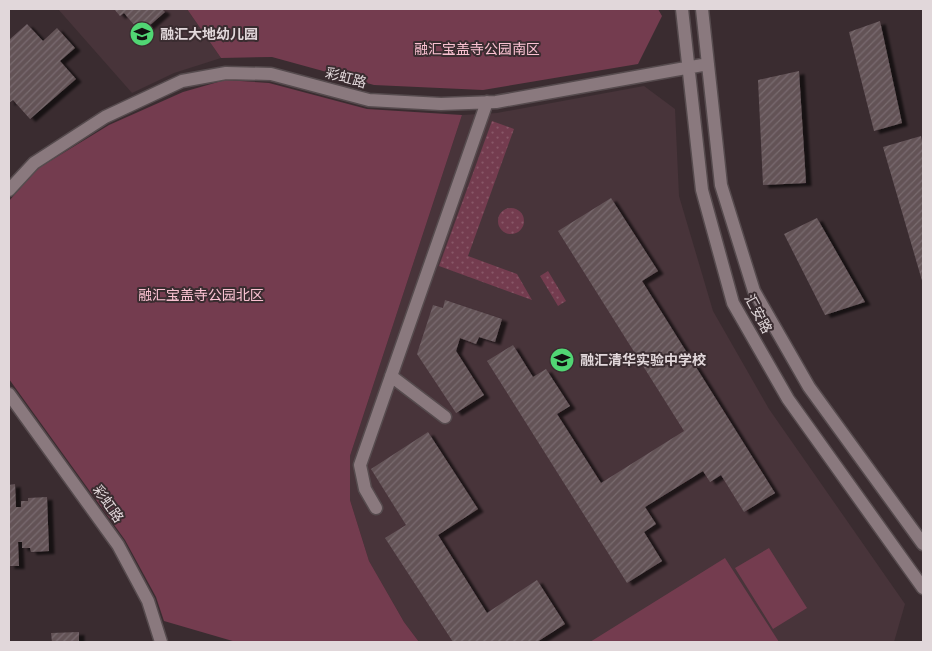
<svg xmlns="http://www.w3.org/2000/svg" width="932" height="651" font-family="Karla,'Noto Sans SC',sans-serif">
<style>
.built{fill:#48343a}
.grass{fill:url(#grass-dots)}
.park{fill:#743c4f}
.building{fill:url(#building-hatch);filter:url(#shadow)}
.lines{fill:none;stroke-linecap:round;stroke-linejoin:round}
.minor-casing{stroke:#564b4e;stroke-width:15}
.minor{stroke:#8a797e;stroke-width:12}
.labels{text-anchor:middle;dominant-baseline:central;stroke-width:4;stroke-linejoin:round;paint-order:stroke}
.poi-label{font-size:14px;font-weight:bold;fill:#e1d7da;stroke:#3a2c30;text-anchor:start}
.park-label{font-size:14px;fill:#fac2d2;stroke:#3a2c30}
.street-label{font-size:14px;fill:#e1d7da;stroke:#3a2c30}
</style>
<defs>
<pattern id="grass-dots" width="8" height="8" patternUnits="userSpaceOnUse" patternTransform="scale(1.25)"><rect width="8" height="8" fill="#743c4f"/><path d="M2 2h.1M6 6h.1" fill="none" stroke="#885768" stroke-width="1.8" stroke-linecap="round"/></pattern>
<pattern id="building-hatch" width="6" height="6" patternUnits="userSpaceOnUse" patternTransform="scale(1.25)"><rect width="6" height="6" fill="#635357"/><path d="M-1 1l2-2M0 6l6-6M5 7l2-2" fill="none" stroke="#796b6f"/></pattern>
<filter id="shadow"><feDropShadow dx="5.5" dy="3" stdDeviation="1" flood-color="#0009"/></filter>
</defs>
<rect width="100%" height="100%" fill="#3a2c30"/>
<path class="built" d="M 58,9 L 187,9 L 221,58 L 174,73 L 132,93 Z
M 644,86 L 675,109 L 679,196 L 713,311 L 769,409 L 905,604 L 894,642 L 419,642 L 404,622 L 369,561 L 350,500 L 350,456 L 462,115 L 497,113 Z"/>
<path class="grass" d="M 492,121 L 514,129 L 468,256 L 517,274 L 532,300 L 439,266 Z
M498 221a13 13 0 1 1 26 0a13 13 0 1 1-26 0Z
M 548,271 L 566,301 L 558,306 L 540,276 Z"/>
<path class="park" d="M 187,9 L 658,9 L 662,16 L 638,64 L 483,90 L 374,85 L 272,57 L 221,58 Z
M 225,80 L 269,83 L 367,109 L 462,115 L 350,456 L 350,500 L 369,561 L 404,622 L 419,642 L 236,642 L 164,621 L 156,597 L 125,540 L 9,379 L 9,201 L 37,169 L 109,125 L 183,92 Z
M 769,548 L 807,608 L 773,629 L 735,568 Z
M 725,558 L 779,642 L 590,642 Z"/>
<path class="building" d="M 114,9 L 162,9 L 165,12 L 141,33 L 124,13 L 120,16 Z
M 880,21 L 902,123 L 874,131 L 849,32 Z
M 27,24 L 43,41 L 57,28 L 75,48 L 60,61 L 76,79 L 30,119 L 13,100 L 9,103 L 9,40 Z
M 799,71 L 806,183 L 763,185 L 758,80 Z
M 921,136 L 923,146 L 923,284 L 883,147 Z
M 611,198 L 658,271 L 642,281 L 775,493 L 744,512 L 721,475 L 710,482 L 703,471 L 645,507 L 656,524 L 644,532 L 662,561 L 627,583 L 487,361 L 513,345 L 533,377 L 546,369 L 570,406 L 557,414 L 601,483 L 684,431 L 558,231 Z
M 817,218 L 865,302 L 825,315 L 784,234 Z
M 445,300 L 502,319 L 495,342 L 479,337 L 476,344 L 460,338 L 456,351 L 484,395 L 456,413 L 417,354 L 433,305 L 443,308 Z
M 428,432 L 478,509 L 438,535 L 487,613 L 537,580 L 565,624 L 537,642 L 453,642 L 385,538 L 406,525 L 371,469 Z
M 15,484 L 16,507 L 21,507 L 21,501 L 28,501 L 28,498 L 47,497 L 49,551 L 31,552 L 30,548 L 22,548 L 22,542 L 18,542 L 19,566 L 9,566 L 9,485 Z
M 79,632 L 79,642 L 52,642 L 51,633 Z"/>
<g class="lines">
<defs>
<path id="minor" d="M 682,9 L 702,190 L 733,303 L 788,399 L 923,588
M 702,9 L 721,185 L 754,291 L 809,387 L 923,544
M 9,190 L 34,163 L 105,117 L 182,81 L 226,73 L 271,74 L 369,100 L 441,104 L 496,102 L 708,64
M 391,376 L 445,417
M 9,394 L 118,545 L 148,601 L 161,642
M 376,508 L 365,489 L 360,465 L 487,102"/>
</defs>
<use href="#minor" class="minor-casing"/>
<use href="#minor" class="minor"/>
</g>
<defs>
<symbol id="school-disc" viewBox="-11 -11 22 22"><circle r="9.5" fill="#51d674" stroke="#3a2c30"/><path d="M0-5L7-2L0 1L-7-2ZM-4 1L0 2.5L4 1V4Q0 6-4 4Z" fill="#111"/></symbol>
</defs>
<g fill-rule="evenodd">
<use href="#school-disc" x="128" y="20" width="28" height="28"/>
<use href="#school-disc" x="548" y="346" width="28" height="28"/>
</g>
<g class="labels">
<g class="poi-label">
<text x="160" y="34">融汇大地幼儿园</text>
<text x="580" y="360">融汇清华实验中学校</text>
</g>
<g class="park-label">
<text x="477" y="49">融汇宝盖寺公园南区</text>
<text x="201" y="295">融汇宝盖寺公园北区</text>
</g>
<g class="street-label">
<text transform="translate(346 78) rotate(15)">彩虹路</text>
<text transform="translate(758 314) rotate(62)">汇安路</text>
<text transform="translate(108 504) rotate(55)">彩虹路</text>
</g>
</g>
<rect width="932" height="651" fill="none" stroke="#e1d7da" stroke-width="20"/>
</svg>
